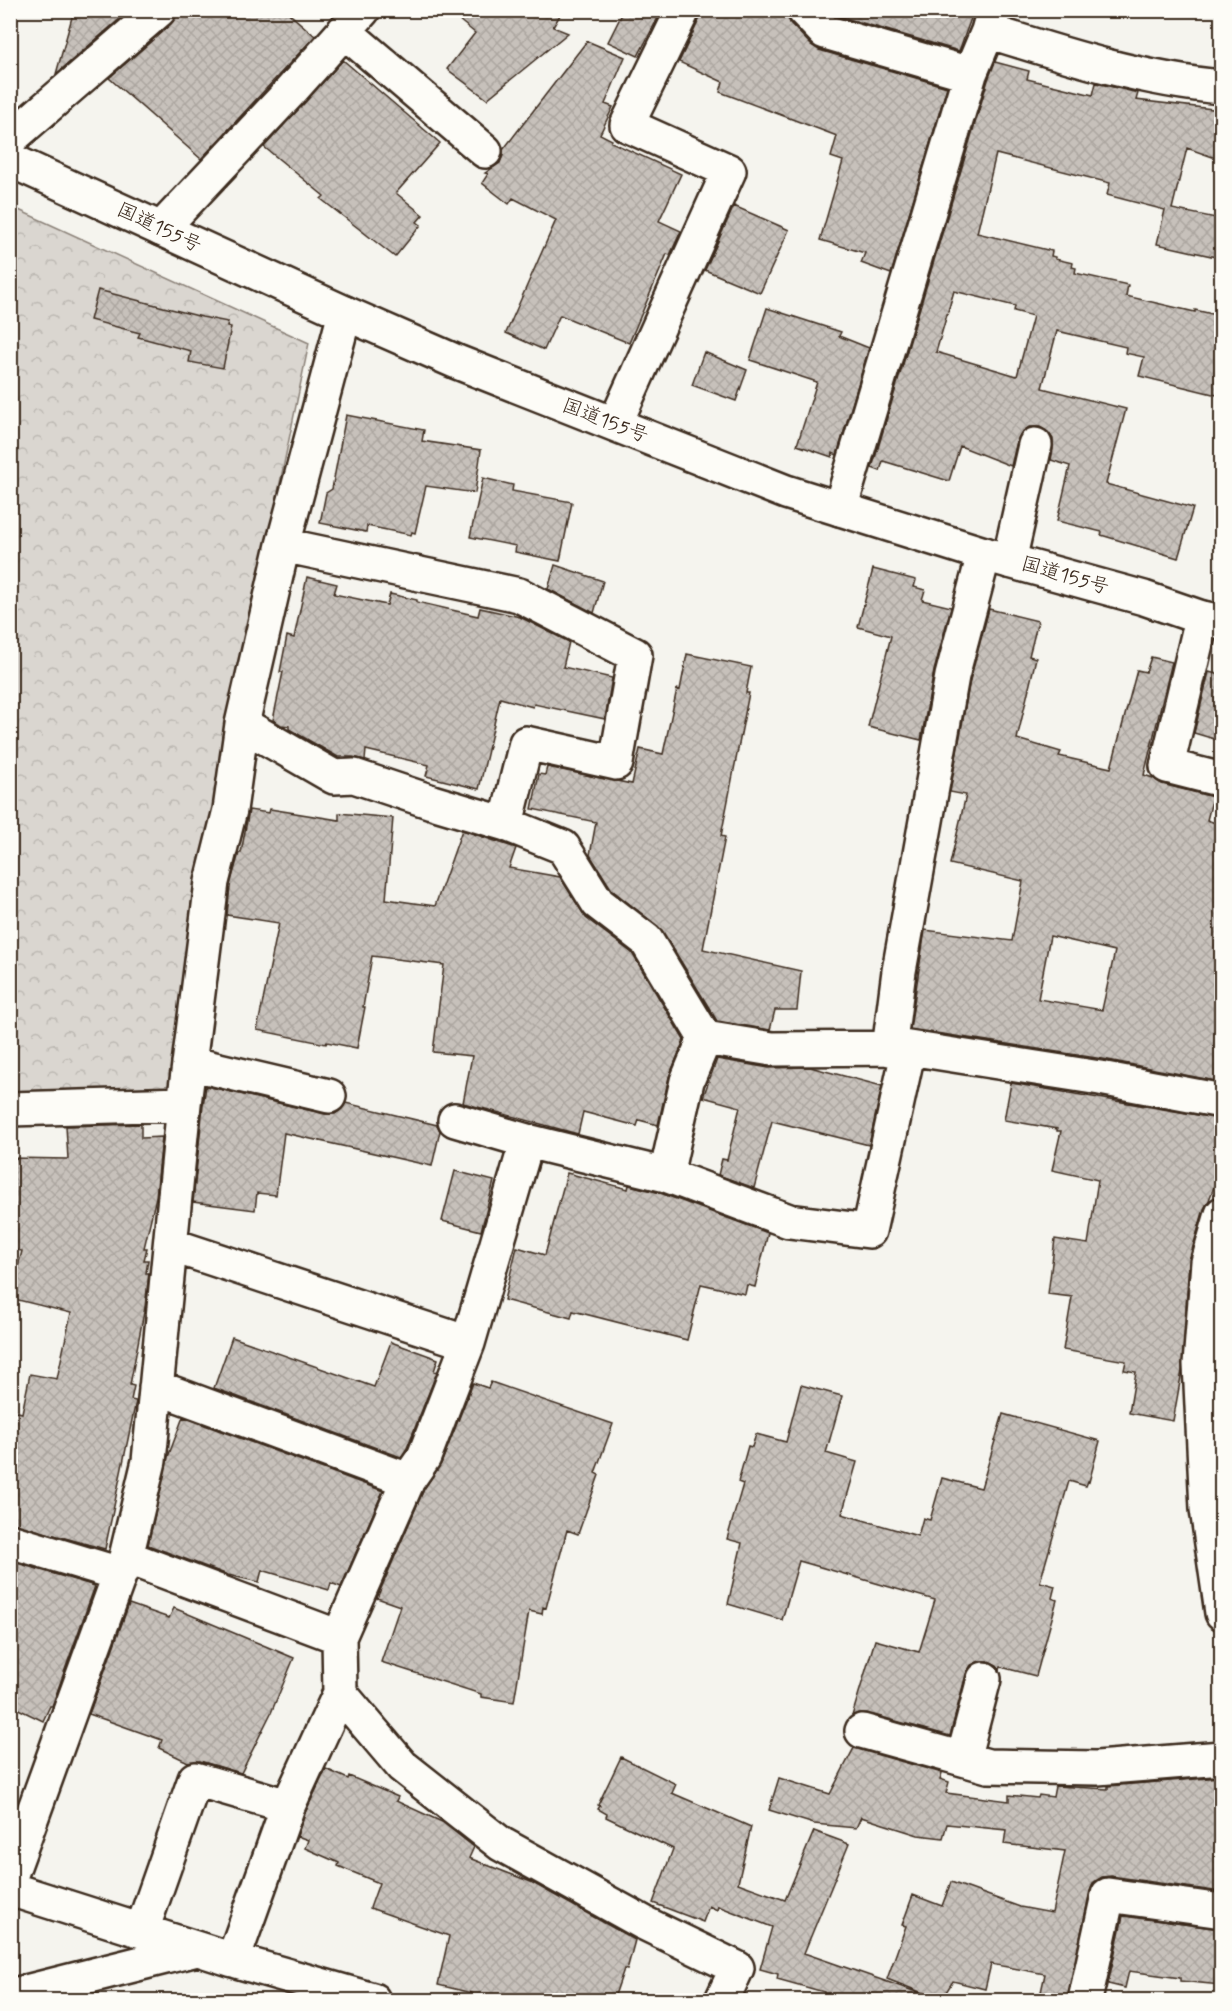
<svg xmlns="http://www.w3.org/2000/svg" width="1232" height="2011" font-family="Mynerve,'Klee One',sans-serif">
<style>
.park{fill:url(#park-crowns);stroke:#8a8077;stroke-width:1.5}
.building{fill:url(#building-cross-hatch);stroke:#3b2a1e;stroke-width:1.5;fill-rule:evenodd}
.lines{fill:none;stroke-linecap:round;stroke-linejoin:round}
.minor-casing{stroke:#3b2a1e;stroke-width:38}
.highway-casing{stroke:#3b2a1e;stroke-width:38}
.minor{stroke:#fdfcf7;stroke-width:33}
.highway{stroke:#fdfcf7;stroke-width:33}
.labels{text-anchor:middle;dominant-baseline:central;stroke-width:4.5;stroke-linejoin:round;paint-order:stroke}
.street-label{font-size:20px;fill:#3b2a1e;stroke:#fdfcf7}
</style>
<defs>
<pattern id="park-crowns" width="20" height="18" patternUnits="userSpaceOnUse" patternTransform="scale(1.5)"><rect width="20" height="18" fill="#dad6d0"/><path d="M2 6a3 3 0 1 1 6 0M12 15a3 3 0 1 1 6 0" fill="none" stroke="#bcb8b2"/></pattern>
<pattern id="building-cross-hatch" width="8" height="8" patternUnits="userSpaceOnUse" patternTransform="scale(1.5)"><rect width="8" height="8" fill="#c7c1bb"/><path d="M0 0l8 8M0 8l8-8" fill="none" stroke="#aca6a0"/></pattern>
</defs>
<rect width="100%" height="100%" fill="#f5f4ee"/>
<filter id="ink" filterUnits="userSpaceOnUse"><feTurbulence type="fractalNoise" baseFrequency=".0167" numOctaves="2"/><feDisplacementMap in="SourceGraphic" scale="12" xChannelSelector="R" yChannelSelector="G"/><feConvolveMatrix kernelMatrix="1 2 1 2 8 2 1 2 1" color-interpolation-filters="sRGB"/></filter>
<g filter="url(#ink)">
<path class="park" d="M 10,206 L 309,343 L 231,719 L 174,1089 L 11,1101 Z"/>
<path class="building" d="M 74,10 L 130,10 L 56,74 Z
M 177,10 L 285,10 L 315,36 L 201,159 L 109,78 L 171,24 L 176,17 Z
M 447,10 L 563,10 L 553,27 L 568,33 L 487,99 L 447,69 L 475,33 Z
M 624,10 L 662,10 L 638,56 L 608,42 Z
M 701,10 L 786,10 L 790,23 L 811,45 L 819,50 L 947,87 L 891,274 L 861,263 L 865,253 L 820,240 L 843,161 L 831,157 L 837,136 L 720,92 L 723,82 L 679,62 L 700,18 Z
M 830,10 L 974,10 L 959,51 L 835,15 Z
M 587,41 L 625,57 L 605,104 L 613,107 L 600,134 L 612,140 L 611,142 L 681,174 L 659,221 L 681,231 L 670,255 L 667,254 L 629,343 L 560,315 L 544,350 L 506,333 L 556,220 L 513,198 L 509,204 L 482,183 L 488,174 L 485,173 L 500,163 L 503,155 L 503,150 Z
M 343,60 L 440,143 L 396,193 L 423,215 L 417,222 L 421,225 L 395,257 L 321,199 L 324,196 L 264,147 Z
M 995,62 L 1029,71 L 1027,79 L 1093,95 L 1096,83 L 1138,93 L 1136,100 L 1221,110 L 1221,160 L 1187,148 L 1172,209 L 1221,219 L 1221,231 L 1216,257 L 1157,244 L 1165,210 L 1107,195 L 1110,183 L 996,154 L 977,233 L 1052,251 L 1051,256 L 1055,257 L 1055,259 L 1073,263 L 1072,267 L 1076,268 L 1075,273 L 1128,285 L 1126,296 L 1195,312 L 1195,310 L 1221,316 L 1221,396 L 1139,376 L 1144,357 L 1125,353 L 1126,347 L 1057,331 L 1042,388 L 1126,409 L 1106,484 L 1193,508 L 1178,558 L 1101,535 L 1102,532 L 1057,521 L 1070,466 L 1051,460 L 1053,449 L 1053,439 L 1048,432 L 1040,427 L 1029,427 L 1021,433 L 1017,441 L 1011,466 L 960,446 L 949,481 L 883,461 L 880,471 L 872,468 L 988,80 ZM 954,291 L 1015,306 L 1014,311 L 1033,316 L 1017,376 L 936,352 Z
M 734,206 L 789,230 L 760,293 L 705,270 Z
M 98,290 L 202,317 L 228,322 L 227,326 L 231,327 L 223,368 L 189,362 L 191,351 L 138,337 L 140,333 L 90,320 Z
M 767,308 L 841,332 L 839,336 L 869,348 L 837,455 L 833,453 L 832,457 L 797,445 L 817,382 L 750,360 Z
M 704,352 L 747,370 L 736,401 L 692,385 Z
M 346,415 L 424,430 L 422,441 L 481,450 L 475,493 L 426,486 L 415,533 L 412,532 L 411,535 L 367,526 L 366,532 L 320,523 L 326,493 L 332,489 Z
M 483,478 L 513,485 L 512,491 L 572,502 L 560,561 L 515,552 L 516,546 L 470,537 Z
M 555,565 L 603,581 L 594,613 L 548,589 Z
M 873,569 L 916,580 L 914,587 L 925,590 L 922,600 L 951,607 L 934,671 L 921,740 L 868,727 L 891,636 L 858,627 Z
M 307,577 L 337,584 L 334,594 L 387,605 L 390,594 L 417,600 L 417,602 L 478,616 L 480,608 L 520,617 L 569,642 L 563,667 L 612,678 L 605,719 L 534,704 L 533,707 L 500,698 L 479,789 L 426,776 L 429,765 L 366,750 L 365,760 L 353,757 L 338,757 L 289,729 L 289,726 L 281,725 L 273,720 L 283,672 L 280,672 L 287,636 L 294,638 Z
M 989,609 L 1038,621 L 1029,656 L 1036,658 L 1017,739 L 1061,752 L 1059,756 L 1111,768 L 1137,670 L 1146,672 L 1151,657 L 1172,662 L 1144,775 L 1153,778 L 1162,784 L 1213,797 L 1207,820 L 1221,825 L 1221,1082 L 1103,1059 L 910,1029 L 925,930 L 1012,941 L 1023,881 L 950,864 L 966,795 L 950,792 L 970,680 ZM 1050,936 L 1115,951 L 1102,1010 L 1038,999 Z
M 687,654 L 751,667 L 746,693 L 749,693 L 721,836 L 725,837 L 703,949 L 801,971 L 797,1010 L 775,1010 L 770,1030 L 717,1021 L 662,930 L 612,890 L 590,855 L 596,822 L 532,809 L 539,774 L 545,775 L 547,767 L 632,784 L 640,749 L 663,754 L 677,689 L 680,690 Z
M 1209,672 L 1221,675 L 1221,741 L 1194,733 Z
M 270,809 L 339,820 L 339,813 L 393,818 L 386,899 L 435,906 L 462,830 L 516,848 L 509,868 L 560,877 L 586,918 L 632,953 L 684,1040 L 669,1077 L 658,1125 L 639,1120 L 637,1126 L 583,1112 L 578,1134 L 463,1103 L 472,1056 L 433,1052 L 444,965 L 372,956 L 363,1007 L 365,1007 L 357,1048 L 327,1042 L 326,1044 L 257,1030 L 279,923 L 227,915 L 230,885 L 239,853 L 241,853 L 249,810 L 269,813 Z
M 717,1059 L 769,1068 L 810,1067 L 882,1086 L 869,1145 L 772,1121 L 754,1188 L 718,1175 L 722,1159 L 727,1160 L 740,1107 L 703,1097 Z
M 1011,1083 L 1221,1119 L 1221,1169 L 1209,1200 L 1204,1209 L 1189,1260 L 1182,1371 L 1173,1421 L 1129,1413 L 1136,1372 L 1124,1370 L 1126,1361 L 1063,1350 L 1072,1297 L 1048,1294 L 1055,1239 L 1088,1244 L 1098,1180 L 1052,1170 L 1061,1131 L 1057,1131 L 1057,1129 L 1004,1120 Z
M 206,1086 L 325,1114 L 335,1114 L 342,1109 L 346,1103 L 437,1125 L 440,1131 L 432,1166 L 284,1133 L 276,1195 L 257,1193 L 255,1210 L 193,1202 L 203,1106 Z
M 141,1124 L 141,1138 L 162,1137 L 156,1197 L 144,1248 L 147,1248 L 144,1260 L 148,1260 L 146,1273 L 149,1273 L 145,1307 L 130,1385 L 134,1386 L 131,1400 L 136,1401 L 105,1549 L 10,1523 L 10,1410 L 22,1413 L 30,1374 L 57,1379 L 71,1313 L 10,1298 L 22,1251 L 10,1249 L 10,1158 L 68,1159 L 66,1126 Z
M 455,1171 L 494,1181 L 481,1231 L 442,1221 Z
M 567,1173 L 628,1189 L 629,1185 L 660,1193 L 768,1233 L 755,1287 L 747,1285 L 745,1294 L 701,1284 L 687,1340 L 573,1311 L 571,1318 L 504,1300 L 517,1247 L 545,1255 Z
M 232,1337 L 374,1387 L 391,1342 L 438,1359 L 434,1371 L 437,1372 L 407,1448 L 401,1457 L 214,1388 Z
M 491,1382 L 613,1424 L 595,1473 L 599,1475 L 578,1534 L 567,1530 L 546,1608 L 543,1607 L 542,1614 L 529,1611 L 514,1702 L 481,1697 L 481,1694 L 381,1662 L 400,1606 L 377,1598 L 424,1489 L 441,1464 L 473,1383 L 488,1388 Z
M 801,1385 L 842,1396 L 826,1453 L 857,1462 L 842,1514 L 918,1536 L 923,1518 L 930,1520 L 942,1478 L 981,1488 L 1003,1414 L 1100,1441 L 1089,1482 L 1088,1481 L 1086,1486 L 1069,1481 L 1040,1582 L 1055,1586 L 1052,1598 L 1057,1600 L 1036,1676 L 1001,1667 L 1000,1670 L 997,1665 L 988,1661 L 980,1661 L 971,1665 L 966,1674 L 950,1736 L 867,1713 L 858,1713 L 852,1716 L 875,1640 L 919,1652 L 935,1600 L 799,1561 L 782,1620 L 728,1604 L 742,1543 L 727,1539 L 743,1484 L 738,1482 L 748,1446 L 752,1447 L 756,1434 L 786,1442 Z
M 183,1417 L 383,1491 L 341,1587 L 331,1583 L 329,1590 L 262,1570 L 259,1582 L 228,1575 L 148,1545 L 168,1457 Z
M 10,1561 L 95,1586 L 52,1706 L 50,1706 L 43,1721 L 10,1705 Z
M 129,1604 L 169,1618 L 174,1608 L 294,1658 L 271,1713 L 241,1773 L 200,1761 L 188,1762 L 159,1748 L 162,1740 L 89,1714 Z
M 854,1748 L 942,1773 L 940,1779 L 949,1782 L 946,1793 L 1009,1801 L 1009,1795 L 1038,1798 L 1039,1795 L 1053,1797 L 1055,1786 L 1108,1789 L 1108,1786 L 1221,1777 L 1221,1892 L 1111,1876 L 1102,1877 L 1094,1882 L 1090,1891 L 1067,2001 L 1039,2001 L 1045,1974 L 991,1964 L 985,1989 L 953,1981 L 941,2000 L 887,1979 L 906,1926 L 902,1925 L 913,1895 L 942,1906 L 951,1882 L 1020,1907 L 1052,1913 L 1065,1851 L 1004,1844 L 1006,1830 L 947,1824 L 943,1838 L 918,1835 L 861,1817 L 856,1828 L 814,1824 L 769,1810 L 779,1778 L 830,1794 Z
M 621,1757 L 676,1784 L 672,1793 L 751,1827 L 738,1883 L 785,1900 L 814,1831 L 849,1844 L 804,1953 L 928,1996 L 927,2001 L 823,2001 L 824,1992 L 777,1979 L 778,1974 L 760,1969 L 772,1927 L 718,1906 L 717,1910 L 709,1906 L 703,1922 L 653,1903 L 673,1849 L 606,1817 L 607,1814 L 598,1809 L 600,1806 L 598,1805 Z
M 326,1769 L 348,1779 L 349,1776 L 398,1797 L 396,1801 L 442,1822 L 474,1847 L 469,1858 L 531,1882 L 635,1940 L 627,1970 L 624,1969 L 613,2001 L 470,2001 L 472,1993 L 438,1985 L 449,1936 L 370,1908 L 379,1883 L 338,1866 L 339,1863 L 305,1848 L 308,1840 L 297,1836 L 305,1813 Z
M 1123,1916 L 1221,1929 L 1221,1985 L 1180,1981 L 1180,1978 L 1129,1971 L 1125,1988 L 1108,1984 Z"/>
<g class="lines">
<defs>
<path id="minor" d="M 804,10 L 825,32 L 970,74
M 344,31 L 485,151
M 988,31 C 1064,55 1142,80 1222,87
M 10,139 L 159,10
M 161,229 L 288,94 L 363,10
M 615,424 L 729,171 L 627,125 L 683,10
M 840,509 L 970,74 L 988,31 L 994,10
M 283,545 L 519,595 L 635,655 L 616,763 L 526,743 L 506,824
M 1009,561 L 1035,445
M 1202,618 L 1167,766 L 1222,780
M 242,724 L 334,777 L 354,776 L 432,802 L 506,824 L 563,847 L 598,903 L 646,940 L 705,1038 L 772,1049 L 909,1048 L 1100,1078 L 1222,1101
M 889,1049 L 899,971 L 952,676 L 984,554
M 189,1063 L 329,1096
M 10,1109 L 184,1104
M 455,1120 L 527,1141
M 666,1175 L 687,1081 L 705,1038
M 1222,1214 L 1208,1262 L 1200,1364 L 1207,1509 L 1222,1613
M 171,1245 L 468,1343
M 156,1387 L 408,1480
M 10,1541 L 120,1574
M 126,1557 L 339,1637 L 340,1693 L 288,1806 L 233,1960
M 339,1637 L 408,1480 L 424,1457 L 468,1343 L 527,1141 L 666,1175 L 789,1221 L 869,1231 L 909,1048
M 340,1693 L 402,1766 L 501,1844 L 644,1923 L 737,1968 L 722,2000
M 862,1731 L 988,1766 L 1097,1768 L 1222,1758
M 963,1759 L 984,1679
M 10,1877 L 126,1557 L 149,1461 L 184,1104 L 212,882 L 230,810 L 242,724 L 283,545 L 345,313
M 10,1889 L 233,1960 L 373,2000
M 142,1930 L 195,1779 L 288,1806
M 10,1996 L 197,1949
M 1085,2000 L 1108,1895 L 1222,1911"/>
<path id="highway" d="M 10,160 L 345,313 L 457,362 L 786,492 L 984,554 L 1144,598 L 1202,618 L 1222,622"/>
</defs>
<use href="#minor" class="minor-casing"/>
<use href="#highway" class="highway-casing"/>
<use href="#minor" class="minor"/>
<use href="#highway" class="highway"/>
</g>
</g>
<g class="labels">
<g class="street-label">
<text transform="translate(159 228) rotate(25)">国道155号</text>
<text transform="translate(605 421) rotate(21)">国道155号</text>
<text transform="translate(1065 576) rotate(16)">国道155号</text>
</g>
</g>
<rect width="1232" height="2011" fill="none" stroke="#fdfcf7" stroke-width="36"/>
<rect x="18" y="18" width="1196" height="1975" fill="none" stroke="#3b2a1e" stroke-width="2" filter="url(#ink)"/>
</svg>
